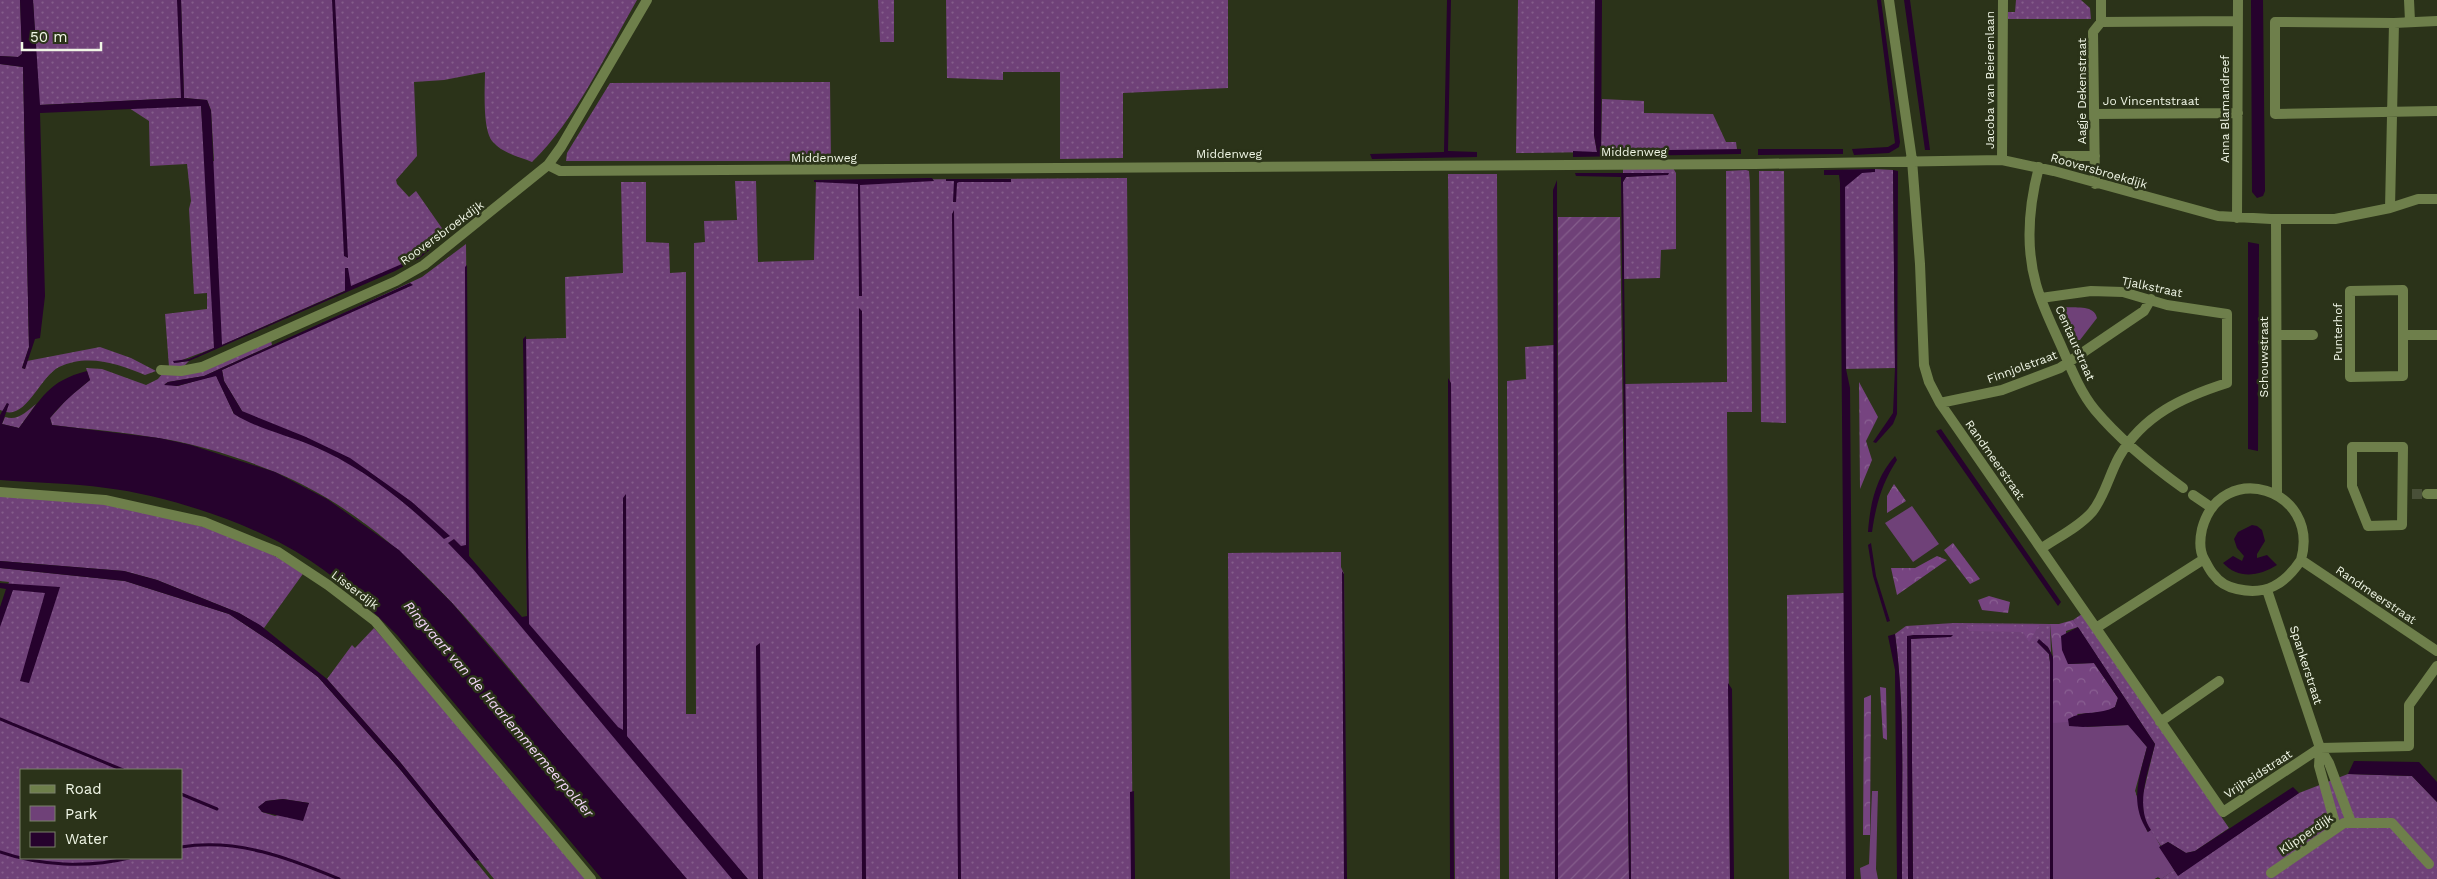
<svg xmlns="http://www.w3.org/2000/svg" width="2437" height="879" font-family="'Work Sans',sans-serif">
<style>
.grass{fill:url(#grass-dots);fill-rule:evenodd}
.forest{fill:url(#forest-crowns)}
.park{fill:#6f4178}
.garden{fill:url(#garden-furrows)}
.water{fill:#26022d}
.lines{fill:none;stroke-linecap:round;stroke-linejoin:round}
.stream{stroke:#26022d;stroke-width:3}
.minor-tunnel{stroke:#495038;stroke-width:10;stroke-dasharray:10 5;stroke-linecap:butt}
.minor{stroke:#6e7f4b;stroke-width:10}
.tertiary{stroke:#6e7f4b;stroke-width:10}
.labels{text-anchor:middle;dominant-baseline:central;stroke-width:5;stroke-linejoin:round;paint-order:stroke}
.street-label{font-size:12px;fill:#f0f6e6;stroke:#2b3319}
.water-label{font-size:14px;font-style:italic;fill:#f5d7fa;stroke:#2b3319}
</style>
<defs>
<pattern id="grass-dots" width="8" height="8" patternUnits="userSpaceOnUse" patternTransform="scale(1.25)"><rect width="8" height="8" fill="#6f4178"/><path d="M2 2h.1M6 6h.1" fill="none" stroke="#845d8b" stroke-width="1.8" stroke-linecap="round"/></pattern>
<pattern id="forest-crowns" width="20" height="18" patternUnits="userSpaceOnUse" patternTransform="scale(1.25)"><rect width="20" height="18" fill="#764480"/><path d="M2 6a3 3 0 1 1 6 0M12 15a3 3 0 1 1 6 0" fill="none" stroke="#8a6092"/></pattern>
<pattern id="garden-furrows" width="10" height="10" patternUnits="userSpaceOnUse" patternTransform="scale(1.25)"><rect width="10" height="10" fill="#6f4178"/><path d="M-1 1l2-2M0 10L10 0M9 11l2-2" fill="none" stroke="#845d8b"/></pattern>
</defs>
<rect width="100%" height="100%" fill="#2b3319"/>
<path class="grass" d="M 0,0 L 20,0 L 22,54 L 18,57 L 0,56 Z
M 33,0 L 178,0 L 182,98 L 39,105 Z
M 181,0 L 637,0 C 607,52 575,121 532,162 C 520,157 502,153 493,142 C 482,130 485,89 485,72 L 444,80 L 414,82 L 417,156 L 396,180 L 397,184 L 409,197 L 416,191 L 446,234 L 418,257 L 396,268 L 222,345 L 174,363 L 189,361 L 182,368 L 169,367 L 165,314 L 207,309 L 207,293 L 194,294 L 189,209 L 191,201 L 187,164 L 150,166 L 149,121 L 129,108 L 201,105 L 205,162 L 214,161 L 211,110 L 207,100 L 184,98 Z
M 878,0 L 894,0 L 894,42 L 880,42 Z
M 946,0 L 1228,0 L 1228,88 L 1123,93 L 1123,158 L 1060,159 L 1060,72 L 1003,72 L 1003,80 L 947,78 Z
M 1518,0 L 1595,0 L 1594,135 L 1597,152 L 1516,153 Z
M 2016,0 L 2081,0 L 2090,8 L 2091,19 L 2008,19 L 2008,12 L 2015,12 Z
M 0,64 L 23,67 L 29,347 L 22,368 L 25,369 L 27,361 L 100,347 L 131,358 L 156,371 L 145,375 C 119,364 88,353 59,367 C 40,377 27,417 6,412 L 7,403 L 3,411 L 0,410 Z
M 830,82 L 831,161 L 566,161 L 567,153 L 610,83 Z
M 1602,99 L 1644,101 L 1644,113 L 1713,114 L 1726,142 L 1736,142 L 1737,150 L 1601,152 Z
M 1623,168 L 1673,168 L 1676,173 L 1676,249 L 1661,250 L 1660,278 L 1624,279 L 1623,182 L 1626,177 L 1669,173 L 1623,173 Z
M 1875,169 L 1893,170 L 1895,368 L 1844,369 L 1842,170 Z
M 1746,170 L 1749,171 L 1750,184 L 1752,412 L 1727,412 L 1730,879 L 1631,879 L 1625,384 L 1727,382 L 1726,171 Z
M 1759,171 L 1784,171 L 1786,423 L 1761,422 Z
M 1448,174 L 1497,174 L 1500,879 L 1455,879 Z
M 1127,178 L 1133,879 L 685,879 C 638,824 592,769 546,713 C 469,619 391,520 275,472 C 238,457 197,444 158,438 C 123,432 87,429 52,425 L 50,418 L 68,398 L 90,380 L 86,368 L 102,369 L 146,385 L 158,379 L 162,374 L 186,374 L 271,341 L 272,345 L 204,376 L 168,382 L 165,384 L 178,386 L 216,375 L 234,414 L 242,411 L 224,381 L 222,370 L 422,277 L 466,244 L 469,559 L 527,628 L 526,339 L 566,338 L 565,277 L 623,273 L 621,182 L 646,182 L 646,242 L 669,243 L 670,273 L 686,272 L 686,714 L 696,714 L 694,243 L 705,242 L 704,221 L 737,220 L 735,181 L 756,181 L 758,262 L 814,260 L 816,180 Z
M 1554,345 L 1556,879 L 1509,879 L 1507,381 L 1526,379 L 1525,347 Z
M 36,404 L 19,428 L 2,424 L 5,417 C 18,421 26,412 36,404 Z
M 0,495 L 104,502 L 228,533 L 305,571 L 264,628 L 239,613 L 157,580 L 124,571 L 0,561 Z
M 1341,552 L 1341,567 L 1344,574 L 1346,879 L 1230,879 L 1228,553 Z
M 0,568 L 125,581 L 229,614 L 273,643 L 318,677 L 398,767 L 490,879 L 0,879 L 0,610 L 9,582 L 0,581 ZM 21,770 L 181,770 L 181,858 L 21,858 ZM 283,799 L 309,803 L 309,804 L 275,816 L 262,812 L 259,807 L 266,801 Z
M 1846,593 L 1846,879 L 1789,879 L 1787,595 Z
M 2082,614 L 2229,828 L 2195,851 L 2186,853 L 2168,842 L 2161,846 L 2144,821 L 2143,806 L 2143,794 L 2155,744 L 2073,620 Z
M 1954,623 L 2050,624 L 2051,653 L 2048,647 L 2038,642 L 2049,654 L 2050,662 L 2050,879 L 1913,879 L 1911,639 L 1953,635 L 1914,635 L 1907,637 L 1908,879 L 1902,879 C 1901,797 1906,715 1895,634 L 1906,626 Z
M 374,628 L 402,659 L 588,879 L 494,879 L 400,762 L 327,679 L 352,645 L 355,648 Z
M 2348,774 L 2412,776 L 2437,802 L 2437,879 L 2161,879 L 2174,870 L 2178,875 L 2299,793 Z"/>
<path class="forest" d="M 1859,382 L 1878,417 L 1866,441 L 1872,460 L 1860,489 Z
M 1894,484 L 1906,501 L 1887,513 L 1887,496 Z
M 1953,543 L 1980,579 L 1970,584 L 1944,550 Z
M 1937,556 L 1947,560 L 1897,595 L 1891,568 L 1915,568 Z
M 1989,596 L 2010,602 L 2008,613 L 1982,610 L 1978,600 Z
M 2073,620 L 2078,627 L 2066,631 L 2068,664 L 2094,663 L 2118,698 L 2115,707 L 2105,712 L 2077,714 L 2135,791 L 2147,832 L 2151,830 L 2174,870 L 2161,879 L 2158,877 L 2154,879 L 2053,879 L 2053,657 L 2050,624 L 2059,624 Z
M 1967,625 L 2039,625 L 2029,642 L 2023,632 L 1969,631 Z
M 1880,687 L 1886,688 L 1887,740 L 1883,738 Z
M 1871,695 L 1870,835 L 1863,835 L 1864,698 Z"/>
<path class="park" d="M 2066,307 C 2078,308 2094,305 2097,318 L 2080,340 L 2072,340 L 2061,316 L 2062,311 Z
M 1912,506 L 1939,544 L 1913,562 L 1885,523 Z
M 2068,722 L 2069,726 L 2083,727 L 2129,725 L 2147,747 L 2135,791 L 2147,832 L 2151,830 L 2174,870 L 2161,879 L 2158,877 L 2154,879 L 2053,879 L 2053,723 Z
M 1872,791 L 1878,791 L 1876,869 L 1878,879 L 1861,879 L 1860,868 L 1869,864 Z"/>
<path class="garden" d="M 1558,217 L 1620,217 L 1629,879 L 1558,879 Z"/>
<path class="water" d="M 20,0 L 33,0 L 40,105 L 181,98 L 177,0 L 181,0 L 184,98 L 207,100 L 211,111 L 222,345 L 345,291 L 345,268 L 348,268 L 351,286 L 418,257 L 446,234 L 447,235 L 420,258 L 395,271 L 189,361 L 174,363 L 173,361 L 189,359 L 214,348 L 201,106 L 40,113 L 45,296 L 40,338 L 35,339 L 25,369 L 22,368 L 29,347 L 23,67 L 0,64 L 0,56 L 18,57 L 22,54 Z
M 332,0 L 335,0 L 348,258 L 344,256 Z
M 1447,0 L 1451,0 L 1448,151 L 1477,152 L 1477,157 L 1372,159 L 1370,154 L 1444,152 Z
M 1595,0 L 1602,0 L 1601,151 L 1741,149 L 1741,154 L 1573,157 L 1573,151 L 1597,152 L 1594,135 Z
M 1877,0 L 1881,0 L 1900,142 L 1899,147 L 1889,153 L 1854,155 L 1852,149 L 1888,147 L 1895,143 Z
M 1904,0 L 1910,0 L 1930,150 L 1925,150 Z
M 2251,0 L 2263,0 L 2265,191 L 2263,196 L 2257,198 L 2252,192 Z
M 1758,149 L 1843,149 L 1843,154 L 1758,155 Z
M 1875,169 L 1875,172 L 1862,173 L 1845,187 L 1846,369 L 1850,388 L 1854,879 L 1846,879 L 1840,183 L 1839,175 L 1824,175 L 1824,170 Z
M 1893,170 L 1898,171 L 1897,414 L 1893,424 L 1876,443 L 1873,442 L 1893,413 L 1895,368 Z
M 1575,173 L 1669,173 L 1668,175 L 1626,177 L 1623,182 L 1631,879 L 1629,879 L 1621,177 L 1576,176 Z
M 932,178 L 934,181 L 860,185 L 862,296 L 859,296 L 858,184 L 814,182 L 814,180 Z
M 946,179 L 1011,179 L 1011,182 L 959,182 L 957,183 L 956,202 L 953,202 L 954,181 L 946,181 Z
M 1557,180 L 1558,879 L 1555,879 L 1553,190 Z
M 954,210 L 961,879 L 958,879 L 952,214 Z
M 2248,242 L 2259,244 L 2258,451 L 2248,449 Z
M 467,265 L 469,556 L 522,617 L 527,616 L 523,339 L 526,336 L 529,624 L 618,727 L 623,730 L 623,498 L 626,494 L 627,736 L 748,879 L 732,879 L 473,569 L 448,543 L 454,539 L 461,546 L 466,545 L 465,267 Z
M 410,283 L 413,285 L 222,370 L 224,381 L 242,411 L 306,437 L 350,458 L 412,502 L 450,536 L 444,539 C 407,503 361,466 313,446 C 287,435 258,429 234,414 L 216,376 L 177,386 L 164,385 L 168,382 L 204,376 Z
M 859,308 L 862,311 L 866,879 L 862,879 Z
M 87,371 L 90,380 C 75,392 62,403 50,418 L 52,425 L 159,438 L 191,445 L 275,472 L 327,499 L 399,550 L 452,603 L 687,879 L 602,879 L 397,635 C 366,604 334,574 295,551 C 244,521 165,495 106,488 C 71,483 35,483 0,480 L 0,415 L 7,403 L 9,404 L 2,424 L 19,428 C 42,398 48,381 87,371 Z
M 1448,378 L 1451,383 L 1454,879 L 1450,879 Z
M 1941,429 L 2061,602 L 2058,606 L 1936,431 Z
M 1895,456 L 1897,460 C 1882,483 1876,504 1872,532 L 1868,532 C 1870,504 1876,477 1895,456 Z
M 2252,525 L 2257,526 L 2262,530 L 2265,541 L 2257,554 L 2257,558 L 2267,555 L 2277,565 C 2259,576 2239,580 2223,563 L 2233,556 L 2242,561 L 2244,556 L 2237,548 L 2234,539 L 2238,532 Z
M 1871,543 L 1876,576 L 1890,621 L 1887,622 L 1873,576 L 1868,545 Z
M 0,561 L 124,571 L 157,580 L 239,613 L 260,625 L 327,679 L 400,762 L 479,860 L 475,861 L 398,767 L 318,677 L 273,643 L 229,614 L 125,581 L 0,568 Z
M 1342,571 L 1344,574 L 1347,879 L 1344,879 Z
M 0,583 L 60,587 L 29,683 L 20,681 L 45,593 L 13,590 L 0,627 L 0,607 L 6,589 L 0,588 Z
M 2078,627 L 2155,744 C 2149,770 2134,806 2151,830 L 2148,832 C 2129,803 2139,778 2147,747 L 2128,725 L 2083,727 L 2069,726 L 2068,719 C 2083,710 2100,715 2115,707 L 2118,698 L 2094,663 L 2068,664 L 2062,650 L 2061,636 Z
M 1895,634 C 1906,715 1901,797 1902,879 L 1897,879 L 1895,670 L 1888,636 Z
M 1914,635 L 1953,635 L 1951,637 L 1911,639 L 1913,879 L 1908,879 L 1907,636 Z
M 2039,639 L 2048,647 L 2053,657 L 2053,879 L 2050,879 L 2050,662 L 2049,654 L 2037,642 Z
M 760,643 L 763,879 L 758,879 L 756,646 Z
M 1728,683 L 1732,689 L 1734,879 L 1730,879 Z
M 2354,761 L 2419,762 L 2437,782 L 2437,802 L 2412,776 L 2348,774 Z
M 2293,787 L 2299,793 L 2178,876 L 2159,847 L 2168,842 L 2186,853 L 2195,851 Z
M 1134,791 L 1135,879 L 1131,879 L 1130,792 Z
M 283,799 L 309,803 L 303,821 L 262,812 L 258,807 L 266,801 Z"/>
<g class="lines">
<path class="stream" d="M 0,719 L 123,770
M 181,794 L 217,809
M 181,847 C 237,838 289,858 339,879
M 0,852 C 40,866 88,868 129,858"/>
<path class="minor-tunnel" d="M 2412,494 L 2427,494"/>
<path class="minor" d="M 1889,0 L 1912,160 L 1920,264 L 1924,365 L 1929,382 L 1940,403 L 2096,628 L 2204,559 C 2207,564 2210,571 2214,575 C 2219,582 2228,587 2237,589 C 2266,596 2285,584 2301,560 L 2437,651
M 2409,0 L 2410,21
M 2101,22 L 2238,21
M 2394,23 L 2275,22 L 2275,114 L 2437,111
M 2094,114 L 2238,113
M 2060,156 L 2095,156
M 2002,160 L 2003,0
M 548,165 L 560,171 L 1755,164 L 2002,160 L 2054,171 L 2218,216 L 2271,219 L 2335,219 L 2390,208 L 2418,199 L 2437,199
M 2039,167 C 2029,205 2025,245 2036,284 C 2042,306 2054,329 2063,350 C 2072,371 2081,393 2095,410 C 2121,441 2151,465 2183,488
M 2095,184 L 2093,32 L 2101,22 L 2101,0
M 2390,208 L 2394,23 L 2437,21
M 2237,218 L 2238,0
M 2276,219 L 2277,495
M 2403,290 L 2403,376 L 2350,377 L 2350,291 Z
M 2041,298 L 2091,291 L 2123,292 L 2167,305 L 2227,314 L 2227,383 C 2183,397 2143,415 2119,457 C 2109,475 2105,496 2092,512 C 2079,527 2058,537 2042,548
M 2277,335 L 2313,335
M 2403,335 L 2437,335
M 161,370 L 181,371 L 202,367 L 396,281 L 424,265 L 548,165 L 561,147 L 647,0
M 1940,403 L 2002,390 L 2060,368 L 2144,311 L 2151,299
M 2352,447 L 2403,447 L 2402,525 L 2368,526 L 2352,486 Z
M 2427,494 L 2437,494
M 2193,495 L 2212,508
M 2204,559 C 2199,550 2200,538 2202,529 C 2221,458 2321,488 2301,560
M 2267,590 L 2320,748 L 2329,763 L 2351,822
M 2096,628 L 2223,812 L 2320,748 L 2409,746 L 2409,705 L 2437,666
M 2160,722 L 2219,681
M 2320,749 L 2319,766 L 2336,827
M 2271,873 L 2344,823 L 2392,823 L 2429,864"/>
<path class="tertiary" d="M 0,492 L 105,500 L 204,522 L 278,552 L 328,585 L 375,621 L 591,879"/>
</g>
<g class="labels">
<g class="street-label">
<text transform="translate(1990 80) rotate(-90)">Jacoba van Beierenlaan</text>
<text transform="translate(2082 91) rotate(-90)">Aagje Dekenstraat</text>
<text x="2151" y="101">Jo Vincentstraat</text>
<text transform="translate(2225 109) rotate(-90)">Anna Blamandreef</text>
<text x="1634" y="152">Middenweg</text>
<text x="1229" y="154">Middenweg</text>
<text x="824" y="158">Middenweg</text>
<text transform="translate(2099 171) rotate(16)">Rooversbroekdijk</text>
<text transform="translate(442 233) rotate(-36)">Rooversbroekdijk</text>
<text transform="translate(2152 287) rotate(12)">Tjalkstraat</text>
<text transform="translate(2338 332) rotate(-90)">Punterhof</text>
<text transform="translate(2075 343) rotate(66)">Centaurstraat</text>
<text transform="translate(2264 357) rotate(-90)">Schouwstraat</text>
<text transform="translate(2022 367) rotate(-20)">Finnjolstraat</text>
<text transform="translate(1995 460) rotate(55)">Randmeerstraat</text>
<text transform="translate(355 590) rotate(37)">Lisserdijk</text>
<text transform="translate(2376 595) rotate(34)">Randmeerstraat</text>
<text transform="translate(2306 665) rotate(72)">Spankerstraat</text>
<text transform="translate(2258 774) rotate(-33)">Vrijheidstraat</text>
<text transform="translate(2306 834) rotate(-34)">Klipperdijk</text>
</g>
<g class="water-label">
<text transform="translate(499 709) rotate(49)">Ringvaart van de Haarlemmermeerpolder</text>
</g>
</g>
<rect x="20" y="769" width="162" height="90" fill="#2b3319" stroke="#7a816b"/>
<rect x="30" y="785" width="25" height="8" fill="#6e7f4b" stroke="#7a816b"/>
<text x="65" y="794" font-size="15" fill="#f0f6e6">Road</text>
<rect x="30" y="806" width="25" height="15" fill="#6f4178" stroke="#7a816b"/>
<text x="65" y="819" font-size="15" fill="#f0f6e6">Park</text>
<rect x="30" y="832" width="25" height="15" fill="#26022d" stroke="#7a816b"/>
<text x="65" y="844" font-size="15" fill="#f0f6e6">Water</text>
<path d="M22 42v8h79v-8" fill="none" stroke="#f0f6e6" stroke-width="2.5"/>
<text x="30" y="42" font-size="15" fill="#f0f6e6" stroke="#2b3319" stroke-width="4" paint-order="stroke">50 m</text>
</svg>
